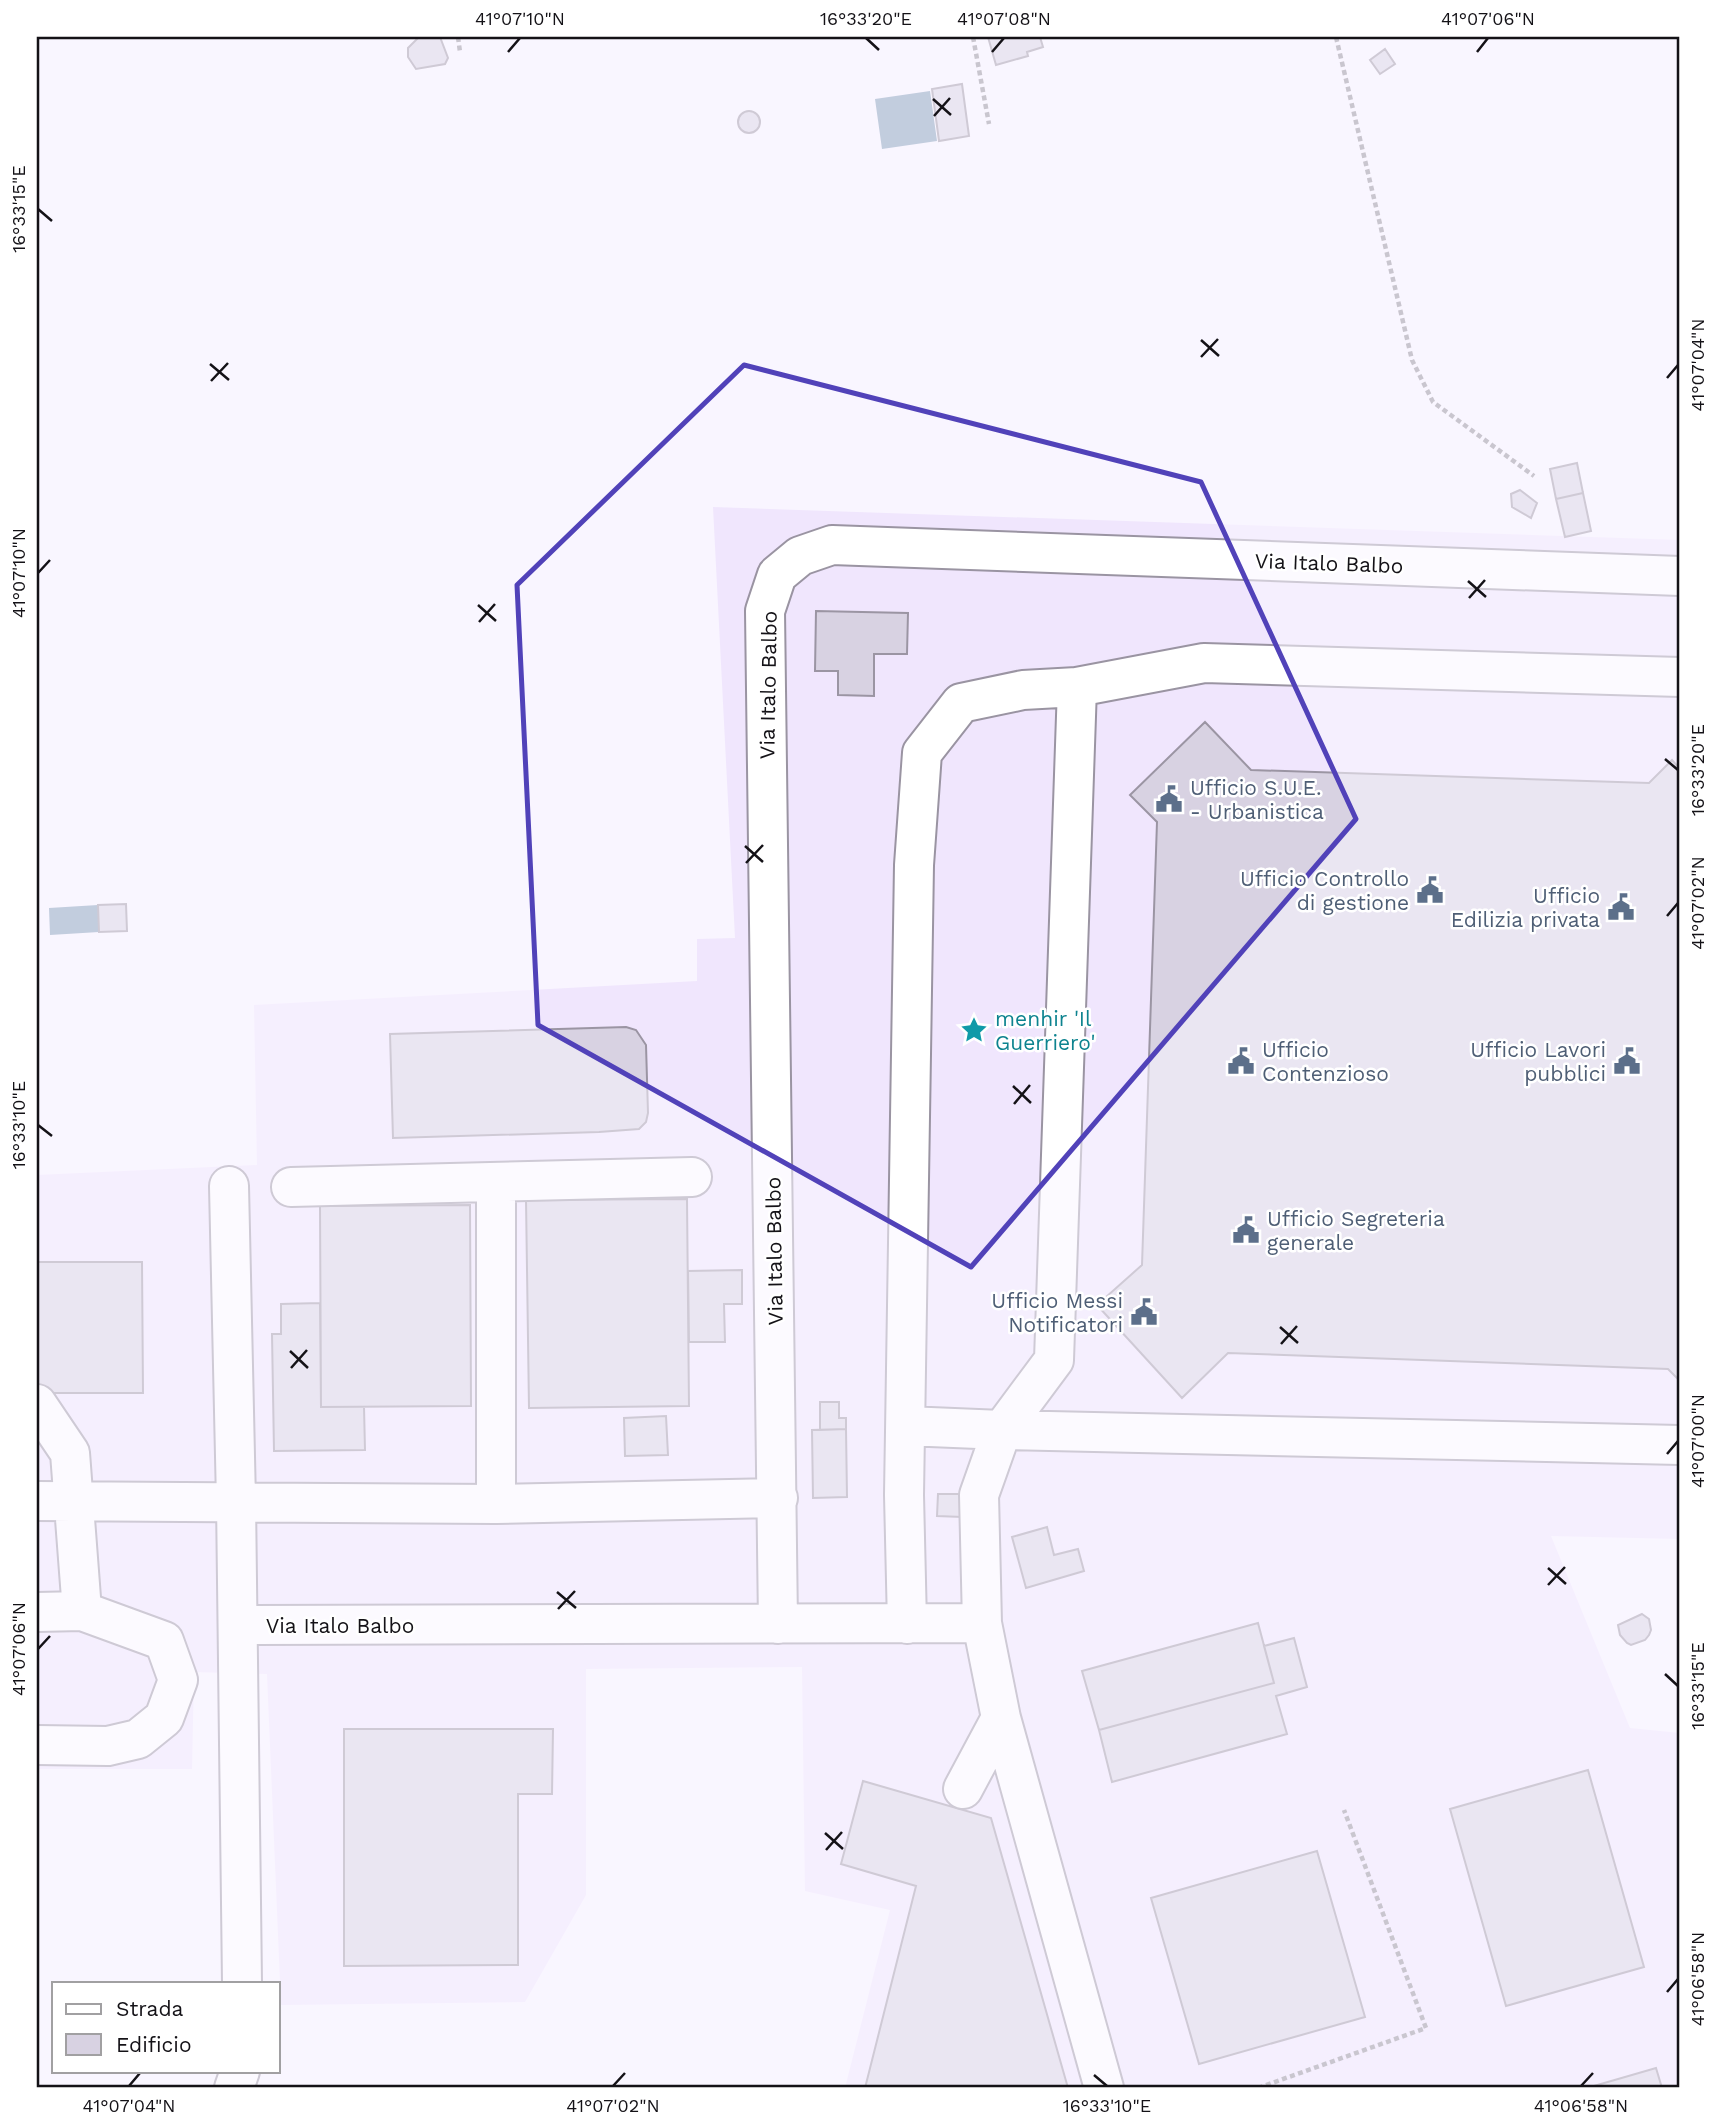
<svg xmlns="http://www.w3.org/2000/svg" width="1717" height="2125" font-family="'Work Sans',sans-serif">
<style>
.built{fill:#f0e6fd}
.water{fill:#7f9bb6}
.building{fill:#d8d2e2;stroke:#9b95a3;stroke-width:2}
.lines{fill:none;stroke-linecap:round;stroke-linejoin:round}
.minor-casing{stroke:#9a94a2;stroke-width:42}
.path{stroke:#8f8c94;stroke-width:4.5;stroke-dasharray:5 3.5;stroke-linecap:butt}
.minor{stroke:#fff;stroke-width:38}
.marked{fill:none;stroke:#5142b9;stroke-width:5;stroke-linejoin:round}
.ticks{fill:none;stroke:#141217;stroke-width:2.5}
.labels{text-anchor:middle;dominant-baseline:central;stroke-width:5;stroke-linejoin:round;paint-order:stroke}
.street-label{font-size:21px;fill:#141217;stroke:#fff}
.service-label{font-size:21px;fill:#4e5e75;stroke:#fff;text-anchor:end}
.culture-label{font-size:21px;fill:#0d838f;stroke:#fff;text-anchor:start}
.neatline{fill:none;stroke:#141217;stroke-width:2.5}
.ticks-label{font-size:18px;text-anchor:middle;fill:#141217}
</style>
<rect width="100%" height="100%" fill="#f9f5ff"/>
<path class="built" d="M 713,507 L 1680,540 L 1680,1539 L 1551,1536 L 1630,1728 L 1680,1733 L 1680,2088 L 845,2088 L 890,1910 L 805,1891 L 802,1667 L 586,1669 L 586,1895 L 525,2002 L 281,2005 L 267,1674 L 194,1672 L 192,1769 L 37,1769 L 37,1175 L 257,1165 L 254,1005 L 697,981 L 697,939 L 735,938 Z"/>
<path class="water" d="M 930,91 L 937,141 L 882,149 L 875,99 Z
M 98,905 L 99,932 L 50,935 L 49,908 Z"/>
<path class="building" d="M 419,37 L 440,37 L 448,58 L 445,64 L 416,69 L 408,57 L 408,48 Z
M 988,37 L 1040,37 L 1043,47 L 1027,52 L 1028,56 L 996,65 Z
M 1385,49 L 1395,64 L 1380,74 L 1370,60 Z
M 962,84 L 969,136 L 939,141 L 932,89 Z
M738 122a11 11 0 1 1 22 0a11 11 0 1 1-22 0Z
M 1577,463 L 1583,493 L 1556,499 L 1550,469 Z
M 1520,490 L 1537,503 L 1531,518 L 1512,507 L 1511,494 Z
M 1583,493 L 1591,531 L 1565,537 L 1556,499 Z
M 816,611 L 908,613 L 907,654 L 874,654 L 874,696 L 838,695 L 838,671 L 815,671 Z
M 1205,722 L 1251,770 L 1649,783 L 1672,760 L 1680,769 L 1680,1381 L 1668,1369 L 1228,1353 L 1182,1398 L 1097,1305 L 1142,1265 L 1157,822 L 1130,795 Z
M 126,904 L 127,931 L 99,932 L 98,905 Z
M 626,1027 L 636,1030 L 646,1045 L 648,1113 L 646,1122 L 639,1129 L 599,1132 L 393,1138 L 390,1034 Z
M 687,1199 L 689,1406 L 529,1408 L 526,1200 Z
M 470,1205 L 471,1406 L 321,1407 L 320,1206 Z
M 37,1262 L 142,1262 L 143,1393 L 37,1393 Z
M 742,1270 L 742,1304 L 724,1304 L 725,1342 L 689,1342 L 688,1271 Z
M 320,1303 L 321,1407 L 364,1407 L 365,1450 L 274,1451 L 272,1334 L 281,1334 L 281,1304 Z
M 820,1402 L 839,1402 L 839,1418 L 846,1418 L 846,1429 L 820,1430 Z
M 666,1416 L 668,1455 L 625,1456 L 624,1418 Z
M 846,1429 L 847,1497 L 813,1498 L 812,1430 Z
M 938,1494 L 963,1494 L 962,1517 L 937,1516 Z
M 1047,1527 L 1054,1555 L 1078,1549 L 1084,1571 L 1026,1588 L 1012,1537 Z
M 1642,1614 L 1649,1619 L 1651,1630 L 1649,1635 L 1645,1640 L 1631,1645 L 1627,1643 L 1620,1635 L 1618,1625 Z
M 1258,1623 L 1274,1683 L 1099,1730 L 1082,1671 Z
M 1294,1638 L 1307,1687 L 1276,1696 L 1287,1734 L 1112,1782 L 1099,1730 L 1274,1683 L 1264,1646 Z
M 344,1729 L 553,1729 L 552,1794 L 518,1794 L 518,1965 L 344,1966 Z
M 1588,1770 L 1644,1967 L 1506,2006 L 1450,1809 Z
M 863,1781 L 991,1818 L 1068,2088 L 865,2088 L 916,1886 L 841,1864 Z
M 1317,1851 L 1365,2017 L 1199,2064 L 1151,1898 Z
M 1656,2068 L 1662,2088 L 1587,2088 Z"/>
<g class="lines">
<defs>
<path id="minor" d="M 1077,687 L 1204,663 L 1680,677
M 496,1182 L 496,1504
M 229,1186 L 236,1501 L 242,1983
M 291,1187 L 692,1177
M 37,1404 L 70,1453 L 82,1611
M 906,1426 L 1002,1430 L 1680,1445
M 37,1501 L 496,1504 L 778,1498
M 37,1612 L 82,1611 L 164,1641 L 178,1680 L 164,1718 L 138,1739 L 108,1746 L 37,1745
M 778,1624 L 765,611 L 777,575 L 800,556 L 832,545 L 1680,576
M 907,1624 L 904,1495 L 914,865 L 922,753 L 961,703 L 1023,690 L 1077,687 L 1054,1360 L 1002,1430 L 979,1495 L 982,1623 L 1001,1718 L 963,1789
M 238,1625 L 982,1623
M 1001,1718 L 1104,2088
M 234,2088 L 240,2071"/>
</defs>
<use href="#minor" class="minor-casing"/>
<path class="path" d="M 458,37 L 460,52
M 973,37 L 989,124
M 1336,37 L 1412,360 L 1433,402 L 1534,476
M 1258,2088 L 1426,2028 L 1344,1810"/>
<use href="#minor" class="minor"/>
</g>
<path d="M0 0H1717V2125H0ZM 744,365 L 1201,482 L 1356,819 L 971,1267 L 538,1025 L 517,585 Z" fill="#f9f5ff" fill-opacity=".55" fill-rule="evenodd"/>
<path class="marked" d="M 744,365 L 1201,482 L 1356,819 L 971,1267 L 538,1025 L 517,585 Z"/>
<path class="ticks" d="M 866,38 L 879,50M 508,52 L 520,38M 992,52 L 1004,38M 1477,52 L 1488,38M 933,99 L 951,115M 934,116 L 950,98M 38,209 L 52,221M 1201,340 L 1219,356M 1201,357 L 1218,339M 210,364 L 229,380M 1667,378 L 1678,365M 211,381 L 228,363M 38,573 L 50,560M 1468,581 L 1486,597M 1469,598 L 1485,580M 478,605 L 496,621M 479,622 L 495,604M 1665,759 L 1678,770M 745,846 L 763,862M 746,863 L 763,845M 1667,916 L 1678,903M 1013,1086 L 1031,1103M 1014,1104 L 1030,1085M 38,1125 L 52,1136M 1280,1327 L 1298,1343M 1281,1344 L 1297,1326M 290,1351 L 308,1368M 291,1368 L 307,1350M 1667,1454 L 1678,1441M 1548,1568 L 1566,1584M 1548,1585 L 1565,1567M 557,1592 L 576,1608M 558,1609 L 575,1591M 38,1649 L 50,1636M 1665,1674 L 1678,1686M 825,1833 L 843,1849M 826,1850 L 842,1832M 1667,1992 L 1678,1979M 1094,2075 L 1107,2086M 129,2086 L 140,2073M 613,2086 L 625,2073M 1581,2086 L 1593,2073"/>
<defs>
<symbol id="civic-bare" viewBox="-9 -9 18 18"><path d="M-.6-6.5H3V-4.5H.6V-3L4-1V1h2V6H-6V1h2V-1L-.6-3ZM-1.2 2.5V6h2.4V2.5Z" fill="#5c6f8a" stroke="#fff" stroke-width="2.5" paint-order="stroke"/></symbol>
<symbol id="sight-bare" viewBox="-9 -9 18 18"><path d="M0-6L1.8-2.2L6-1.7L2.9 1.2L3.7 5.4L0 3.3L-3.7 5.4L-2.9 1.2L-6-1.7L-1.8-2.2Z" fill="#0f9aa8" stroke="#fff" stroke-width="2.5" paint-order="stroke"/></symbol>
</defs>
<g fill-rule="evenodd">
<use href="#civic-bare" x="1150" y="780" width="38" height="38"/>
<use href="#civic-bare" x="1411" y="871" width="38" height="38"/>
<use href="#civic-bare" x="1602" y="888" width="38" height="38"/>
<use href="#sight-bare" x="955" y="1011" width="38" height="38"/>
<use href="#civic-bare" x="1222" y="1042" width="38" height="38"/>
<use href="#civic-bare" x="1608" y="1042" width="38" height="38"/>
<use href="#civic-bare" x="1227" y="1211" width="38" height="38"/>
<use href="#civic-bare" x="1125" y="1293" width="38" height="38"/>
</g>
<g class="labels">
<g class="street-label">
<text transform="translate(1329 563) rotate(2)">Via Italo Balbo</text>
<text transform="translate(768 685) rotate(-89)">Via Italo Balbo</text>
<text transform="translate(774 1251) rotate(-91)">Via Italo Balbo</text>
<text x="340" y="1625">Via Italo Balbo</text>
</g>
<g class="service-label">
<text x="1190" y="787" text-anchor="start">Ufficio S.U.E.<tspan x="1190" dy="24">- Urbanistica</tspan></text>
<text x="1409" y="878">Ufficio Controllo<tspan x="1409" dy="24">di gestione</tspan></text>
<text x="1600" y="895">Ufficio<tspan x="1600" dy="24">Edilizia privata</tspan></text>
<text x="1262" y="1049" text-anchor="start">Ufficio<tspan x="1262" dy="24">Contenzioso</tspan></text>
<text x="1606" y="1049">Ufficio Lavori<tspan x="1606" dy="24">pubblici</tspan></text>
<text x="1267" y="1218" text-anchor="start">Ufficio Segreteria<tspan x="1267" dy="24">generale</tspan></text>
<text x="1123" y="1300">Ufficio Messi<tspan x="1123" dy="24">Notificatori</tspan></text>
</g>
<g class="culture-label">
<text x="995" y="1018">menhir 'Il<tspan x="995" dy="24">Guerriero'</tspan></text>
</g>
</g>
<rect width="1717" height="2125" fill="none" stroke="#ffffff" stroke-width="77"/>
<rect x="52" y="1982" width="228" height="91" fill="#ffffff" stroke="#a1a0a2" stroke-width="2"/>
<rect x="66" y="2004" width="35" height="10" fill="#ffffff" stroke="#a1a0a2" stroke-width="2"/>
<text x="116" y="2016" font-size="21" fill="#141217">Strada</text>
<rect x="66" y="2034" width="35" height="21" fill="#d8d2e2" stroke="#a1a0a2" stroke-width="2"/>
<text x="116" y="2052" font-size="21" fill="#141217">Edificio</text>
<rect x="38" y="38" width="1640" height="2048" class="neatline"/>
<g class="ticks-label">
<text x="520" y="25">41°07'10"N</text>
<text x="866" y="25">16°33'20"E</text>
<text x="1004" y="25">41°07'08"N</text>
<text x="1488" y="25">41°07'06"N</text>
<text transform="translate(19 209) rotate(-90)" y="6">16°33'15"E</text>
<text transform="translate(1698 365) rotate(-90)" y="6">41°07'04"N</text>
<text transform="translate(19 573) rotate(-90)" y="6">41°07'10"N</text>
<text transform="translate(1698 770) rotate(-90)" y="6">16°33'20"E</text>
<text transform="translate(1698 903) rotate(-90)" y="6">41°07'02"N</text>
<text transform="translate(19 1125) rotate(-90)" y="6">16°33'10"E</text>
<text transform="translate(1698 1441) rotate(-90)" y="6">41°07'00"N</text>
<text transform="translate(19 1649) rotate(-90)" y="6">41°07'06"N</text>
<text transform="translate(1698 1686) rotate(-90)" y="6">16°33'15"E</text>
<text transform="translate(1698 1979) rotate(-90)" y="6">41°06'58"N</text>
<text x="129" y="2112">41°07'04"N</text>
<text x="613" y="2112">41°07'02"N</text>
<text x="1107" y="2112">16°33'10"E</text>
<text x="1581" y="2112">41°06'58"N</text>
</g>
</svg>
